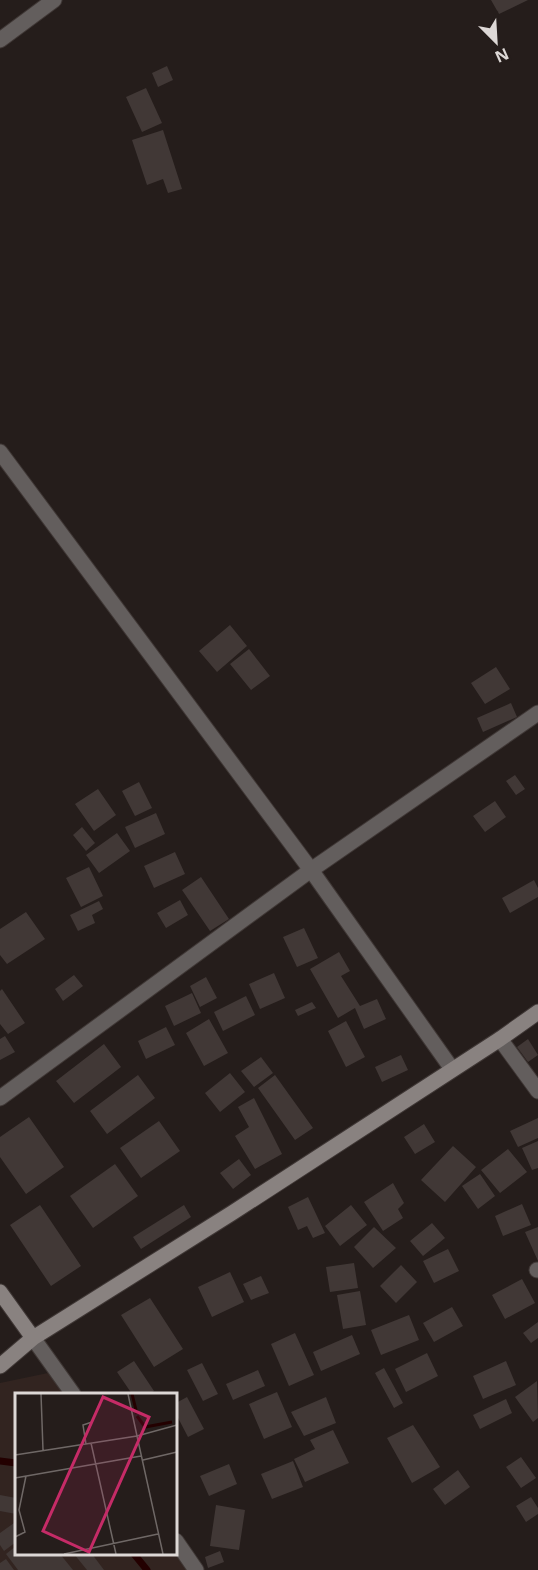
<svg xmlns="http://www.w3.org/2000/svg" width="538" height="1570" font-family="'Open Sans',sans-serif">
<style>
.built{fill:#322420}
.lines{fill:none;stroke-linecap:round;stroke-linejoin:round}
.stream{stroke:#230000;stroke-width:7}
.building{fill:#413836}
.street-casing{stroke:#3f3735;stroke-width:17}
.secondary-casing{stroke:#3f3735;stroke-width:17}
.street{stroke:#635e5d;stroke-width:15}
.secondary{stroke:#898280;stroke-width:15}
.inset-river{fill:none;stroke:#230000;stroke-width:3}
.inset-road{fill:none;stroke:#6f6866;stroke-width:1.5}
.view{fill:#c52b67;fill-opacity:0.15;stroke:#c52b67;stroke-width:3}
.inset-edge{fill:none;stroke:#ddd8d6;stroke-width:3}
</style>
<rect width="100%" height="100%" fill="#251d1b"/>
<path class="built" d="M 48,1373 L 65,1394 L 16,1394 L 16,1554 L 176,1554 L 176,1536 L 202,1570 L 0,1570 L 0,1383 Z"/>
<g class="lines">
<path class="stream" d="M 0,1461 L 16,1463
M 134,1554 L 147,1570"/>
</g>
<path class="building" d="M 491,0 L 528,0 L 499,14 Z
M 167,66 L 173,80 L 158,87 L 152,73 Z
M 146,88 L 162,123 L 142,132 L 126,97 Z
M 163,130 L 182,189 L 168,193 L 163,179 L 147,185 L 132,140 Z
M 230,625 L 247,646 L 217,672 L 199,651 Z
M 249,649 L 270,676 L 251,690 L 230,664 Z
M 496,667 L 510,689 L 485,704 L 471,683 Z
M 511,703 L 517,717 L 483,732 L 477,718 Z
M 515,775 L 525,789 L 516,795 L 506,781 Z
M 139,782 L 152,808 L 135,816 L 122,791 Z
M 98,789 L 116,815 L 94,831 L 75,804 Z
M 495,801 L 506,817 L 485,832 L 473,816 Z
M 156,813 L 165,834 L 135,848 L 125,827 Z
M 82,827 L 95,843 L 86,851 L 73,835 Z
M 117,833 L 130,851 L 99,873 L 86,855 Z
M 175,852 L 185,874 L 154,888 L 144,866 Z
M 89,867 L 103,896 L 81,907 L 66,878 Z
M 201,877 L 229,919 L 210,931 L 182,890 Z
M 534,880 L 538,888 L 538,897 L 510,913 L 502,898 Z
M 180,900 L 188,915 L 166,928 L 157,913 Z
M 99,901 L 103,909 L 92,915 L 95,923 L 78,931 L 70,915 Z
M 26,912 L 45,939 L 7,964 L 0,955 L 0,929 Z
M 304,928 L 318,958 L 297,967 L 283,937 Z
M 339,952 L 350,971 L 341,976 L 360,1006 L 377,999 L 386,1019 L 364,1029 L 355,1008 L 338,1018 L 310,969 Z
M 274,973 L 285,998 L 260,1009 L 249,984 Z
M 74,975 L 83,986 L 63,1001 L 55,989 Z
M 206,977 L 217,998 L 200,1007 L 190,986 Z
M 2,989 L 25,1023 L 8,1034 L 0,1024 L 0,991 Z
M 192,993 L 201,1013 L 174,1026 L 165,1006 Z
M 246,996 L 255,1015 L 223,1031 L 214,1012 Z
M 312,1002 L 316,1008 L 298,1016 L 295,1010 Z
M 209,1019 L 228,1053 L 204,1066 L 186,1033 Z
M 346,1021 L 365,1057 L 346,1067 L 328,1031 Z
M 166,1027 L 175,1045 L 146,1059 L 138,1041 Z
M 5,1036 L 15,1052 L 0,1060 L 0,1039 Z
M 528,1039 L 538,1055 L 528,1062 L 517,1047 Z
M 104,1044 L 121,1067 L 74,1103 L 56,1081 Z
M 401,1055 L 408,1070 L 382,1082 L 375,1067 Z
M 261,1057 L 273,1073 L 254,1087 L 241,1071 Z
M 230,1073 L 245,1092 L 220,1112 L 205,1093 Z
M 138,1075 L 155,1098 L 107,1134 L 90,1111 Z
M 275,1075 L 313,1128 L 295,1140 L 258,1088 Z
M 254,1098 L 282,1154 L 255,1169 L 235,1136 L 249,1127 L 238,1107 Z
M 29,1117 L 64,1167 L 26,1194 L 0,1157 L 0,1137 Z
M 538,1118 L 538,1138 L 518,1147 L 510,1131 Z
M 159,1121 L 180,1151 L 141,1178 L 120,1148 Z
M 424,1124 L 435,1142 L 415,1154 L 404,1137 Z
M 538,1141 L 538,1168 L 532,1170 L 522,1148 Z
M 453,1146 L 476,1167 L 445,1202 L 421,1180 Z
M 508,1149 L 527,1172 L 500,1193 L 481,1170 Z
M 239,1159 L 251,1175 L 233,1189 L 220,1173 Z
M 115,1164 L 138,1196 L 93,1228 L 70,1196 Z
M 480,1174 L 495,1196 L 478,1209 L 462,1186 Z
M 393,1183 L 404,1203 L 398,1209 L 403,1218 L 383,1231 L 364,1202 Z
M 308,1197 L 325,1233 L 313,1238 L 307,1226 L 298,1230 L 288,1207 Z
M 522,1204 L 531,1225 L 503,1236 L 495,1216 Z
M 40,1205 L 81,1266 L 51,1286 L 10,1225 Z
M 184,1205 L 191,1217 L 141,1249 L 133,1237 Z
M 351,1205 L 367,1225 L 340,1246 L 325,1226 Z
M 432,1223 L 445,1238 L 423,1256 L 410,1241 Z
M 374,1227 L 396,1248 L 373,1268 L 354,1247 Z
M 538,1227 L 538,1261 L 525,1232 Z
M 448,1249 L 459,1271 L 434,1283 L 423,1261 Z
M 354,1263 L 358,1288 L 330,1292 L 326,1267 Z
M 401,1265 L 417,1282 L 396,1303 L 380,1286 Z
M 230,1272 L 244,1302 L 212,1317 L 198,1287 Z
M 261,1276 L 269,1293 L 251,1300 L 243,1284 Z
M 522,1279 L 535,1303 L 505,1319 L 492,1295 Z
M 360,1291 L 366,1325 L 343,1329 L 337,1295 Z
M 150,1298 L 183,1349 L 154,1367 L 121,1315 Z
M 452,1307 L 463,1326 L 434,1342 L 423,1323 Z
M 409,1315 L 419,1340 L 381,1355 L 371,1330 Z
M 538,1322 L 538,1338 L 531,1343 L 523,1333 Z
M 295,1333 L 314,1375 L 289,1386 L 271,1344 Z
M 352,1335 L 360,1354 L 321,1371 L 313,1352 Z
M 427,1353 L 438,1376 L 406,1392 L 395,1369 Z
M 134,1361 L 154,1391 L 149,1394 L 132,1394 L 117,1372 Z
M 506,1361 L 516,1385 L 483,1399 L 473,1376 Z
M 202,1363 L 218,1394 L 203,1401 L 187,1370 Z
M 384,1368 L 403,1403 L 394,1408 L 375,1373 Z
M 258,1370 L 265,1386 L 233,1400 L 226,1384 Z
M 537,1381 L 538,1418 L 533,1422 L 515,1397 Z
M 277,1392 L 292,1427 L 264,1439 L 249,1404 Z
M 187,1397 L 204,1429 L 188,1437 L 176,1414 L 176,1403 Z
M 326,1397 L 336,1423 L 304,1436 L 291,1412 Z
M 506,1399 L 512,1413 L 480,1429 L 473,1415 Z
M 413,1425 L 440,1467 L 412,1483 L 387,1438 Z
M 333,1430 L 349,1463 L 305,1482 L 294,1459 L 315,1449 L 310,1440 Z
M 521,1457 L 536,1478 L 521,1488 L 506,1467 Z
M 293,1461 L 303,1487 L 272,1499 L 261,1474 Z
M 229,1464 L 237,1484 L 209,1496 L 200,1476 Z
M 458,1470 L 470,1487 L 445,1505 L 433,1489 Z
M 0,1495 L 16,1498 L 16,1514 L 0,1511 Z
M 531,1497 L 538,1508 L 538,1514 L 526,1522 L 516,1506 Z
M 216,1505 L 245,1510 L 239,1550 L 210,1546 Z
M 14,1523 L 16,1528 L 16,1542 L 4,1551 L 0,1545 L 0,1533 Z
M 16,1546 L 16,1554 L 60,1554 L 73,1570 L 18,1570 L 6,1554 Z
M 220,1551 L 224,1562 L 208,1568 L 205,1557 Z
M 74,1554 L 92,1554 L 104,1570 L 87,1570 Z
M 6,1559 L 14,1570 L 0,1570 L 0,1563 Z"/>
<g class="lines">
<defs>
<path id="street" d="M 0,40 L 54,0
M 0,452 L 311,870 L 452,1069
M 500,1039 L 538,1091
M 0,1098 L 311,870 L 538,713
M 537,1270 L 538,1270
M 33,1338 L 73,1394
M 176,1541 L 196,1570"/>
<path id="secondary" d="M 0,1292 L 33,1338
M 0,1366 L 33,1338 L 232,1213 L 500,1039 L 538,1012"/>
</defs>
<use href="#street" class="street-casing"/>
<use href="#secondary" class="secondary-casing"/>
<use href="#street" class="street"/>
<use href="#secondary" class="secondary"/>
</g>
<g transform="translate(15 1393)">
<rect width="162" height="162" fill="#251d1b"/>
<path class="inset-river" d="M 117,1 L 122,21M 122,23 L 130,34 L 157,29"/>
<path class="inset-road" d="M 26,1 L 28,57M 113,1 L 122,43M 122,43 L 148,161M 76,50 L 101,161M 71,51 L 68,32 L 77,29M 0,62 L 122,43 L 162,32M 128,67 L 162,59M 0,85 L 126,63M 0,144 L 10,139 L 4,117 L 11,83M 49,161 L 143,141"/>
<path class="view" d="M 88,4 L 134,24 L 74,159 L 28,138 Z"/>
<rect width="162" height="162" class="inset-edge"/>
</g>
<g transform="translate(496 42) rotate(156)" stroke="#251d1b" stroke-width="4.5" paint-order="stroke">
<path d="M0-4.5L10 22L0 15L-10 22Z" fill="#ddd8d6"/>
<text y="-9" font-size="16" font-weight="bold" text-anchor="middle" fill="#ddd8d6">N</text>
</g>
</svg>
